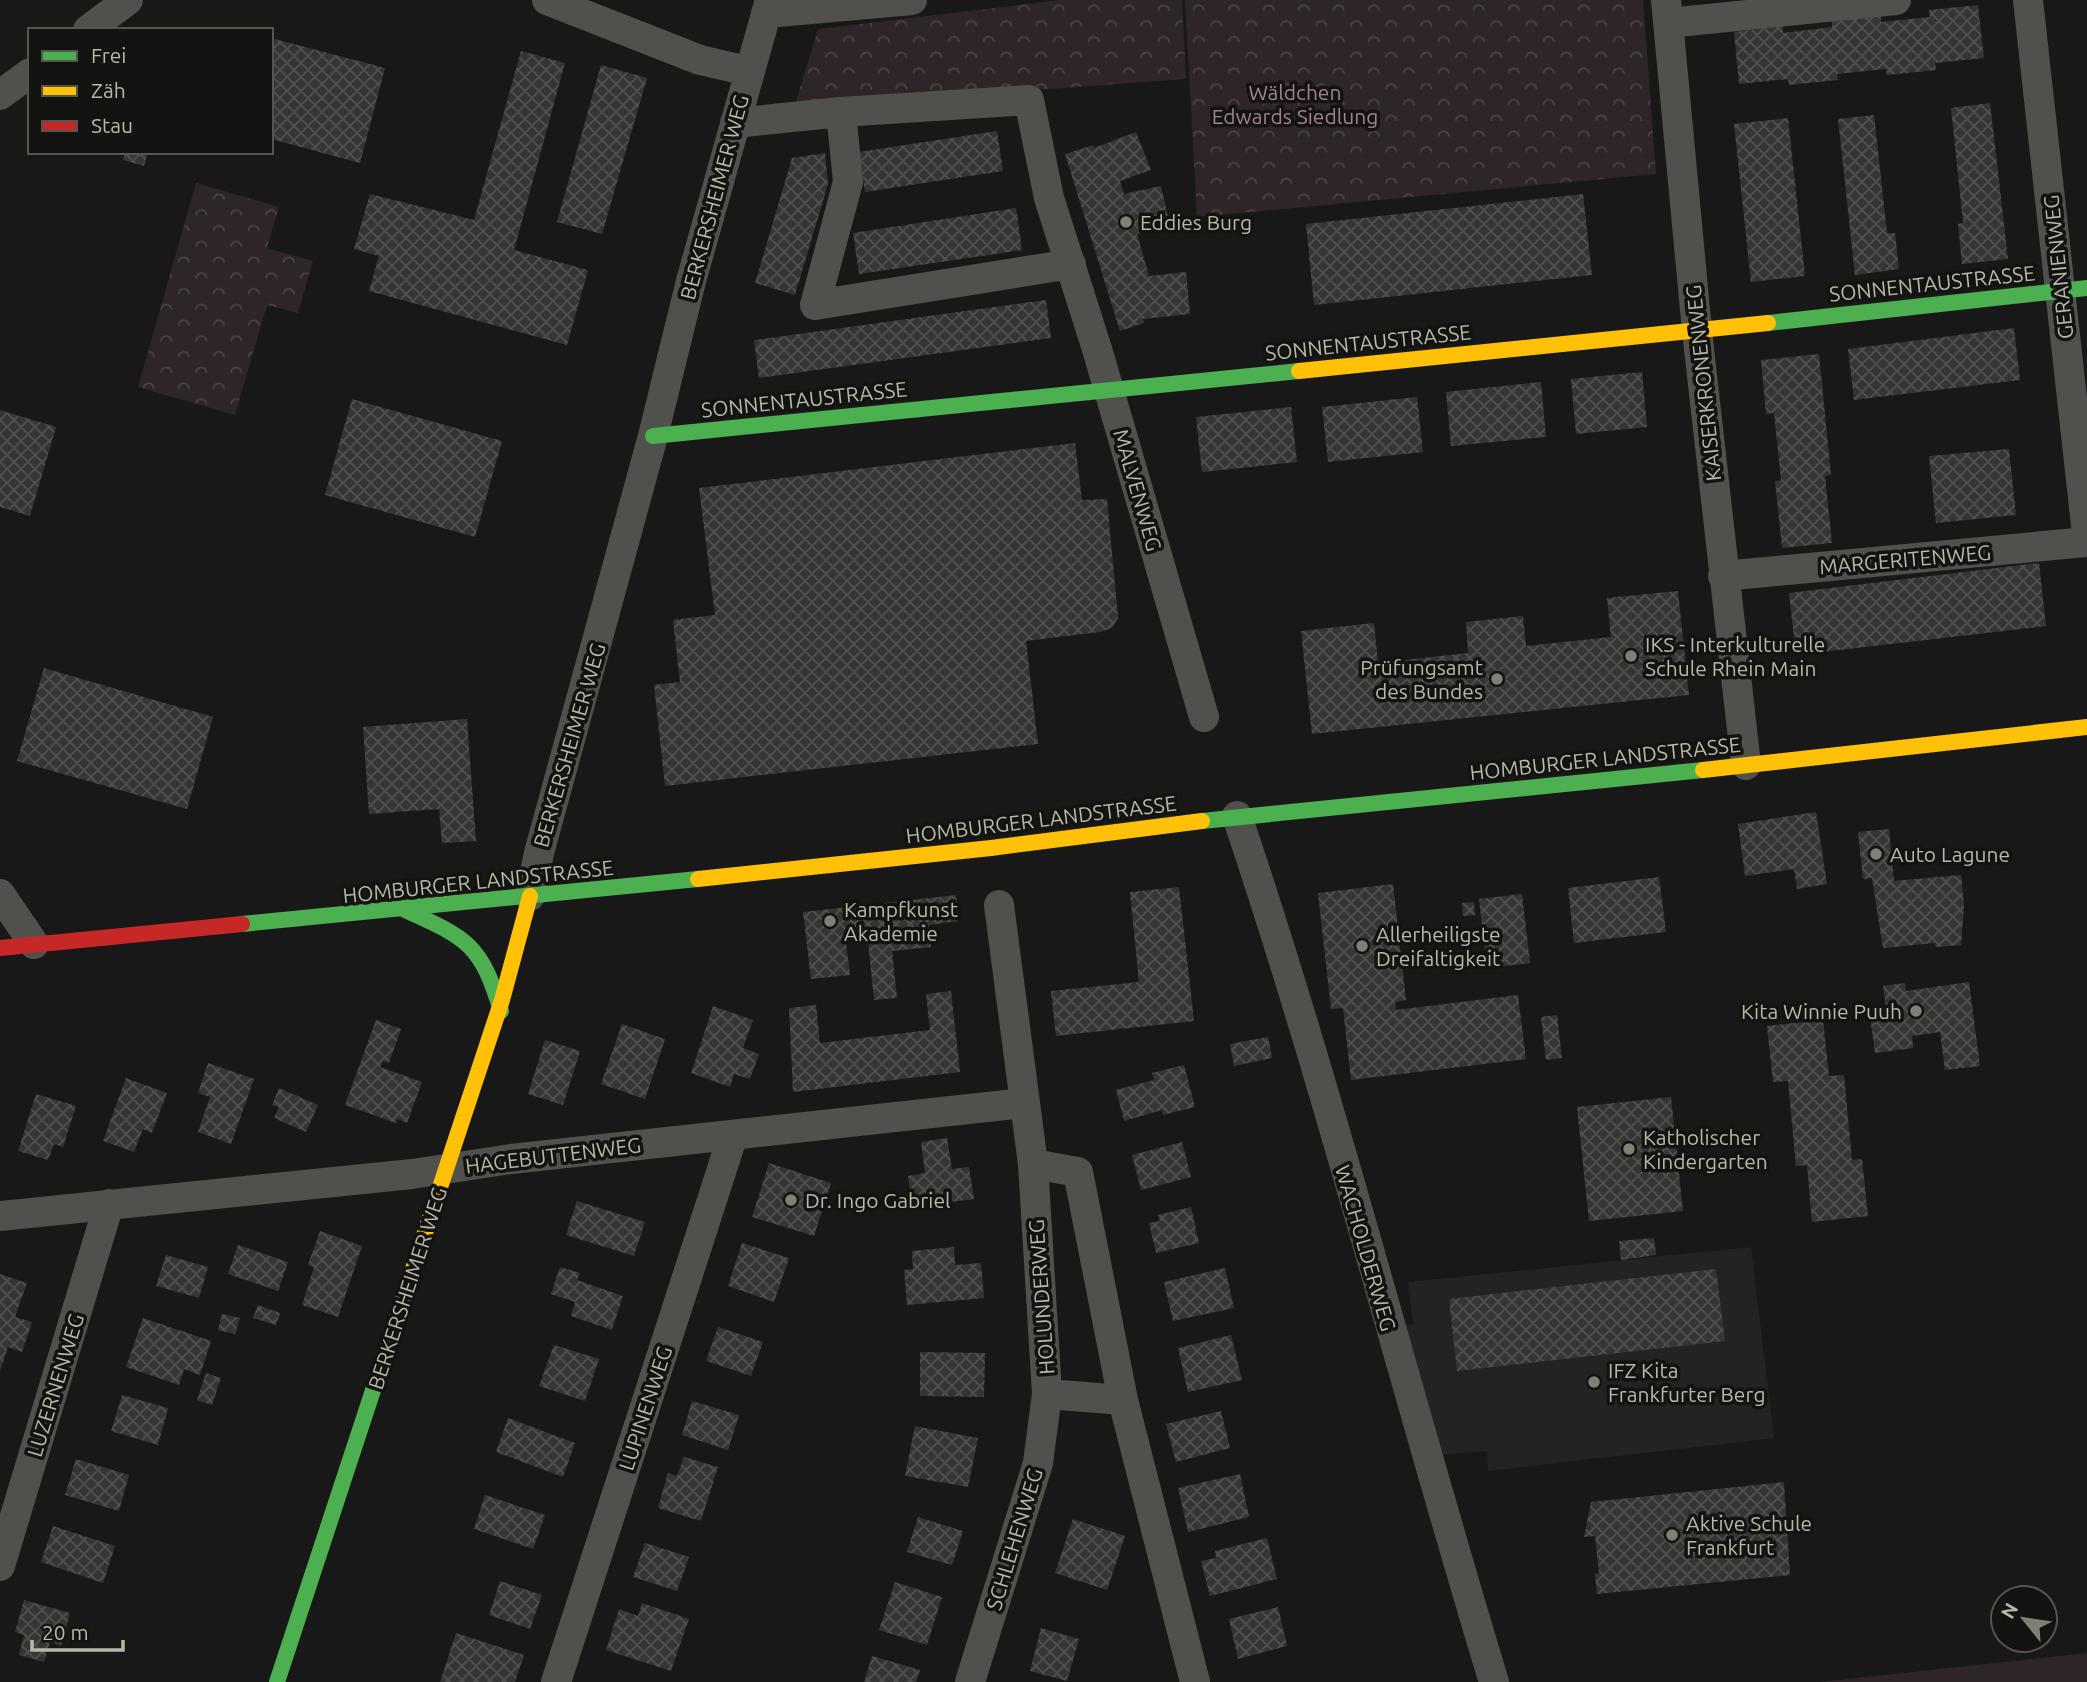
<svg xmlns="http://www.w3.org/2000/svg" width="2087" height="1682" font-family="Ubuntu,sans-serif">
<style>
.built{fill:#222422}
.forest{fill:url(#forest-crowns)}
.pitch{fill:#2e2528}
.building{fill:url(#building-cross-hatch)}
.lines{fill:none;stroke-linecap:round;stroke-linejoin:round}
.street{stroke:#50514c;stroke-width:30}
.fast{stroke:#4caf50;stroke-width:16}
.slow{stroke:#ffc107;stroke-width:16}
.jam{stroke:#c62828;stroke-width:16}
.poi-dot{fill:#7f8076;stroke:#131412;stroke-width:2.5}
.labels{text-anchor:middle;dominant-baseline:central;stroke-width:7;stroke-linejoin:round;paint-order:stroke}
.park-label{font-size:21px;fill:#a38092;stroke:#131412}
.street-label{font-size:21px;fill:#b6b8a9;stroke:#131412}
.poi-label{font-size:21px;fill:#b6b8a9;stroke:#131412;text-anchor:start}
</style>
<defs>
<pattern id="forest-crowns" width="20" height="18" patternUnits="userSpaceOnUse" patternTransform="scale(1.75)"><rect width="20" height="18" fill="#2e2528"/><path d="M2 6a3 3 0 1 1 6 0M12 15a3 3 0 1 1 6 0" fill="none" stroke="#4a4344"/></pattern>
<pattern id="building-cross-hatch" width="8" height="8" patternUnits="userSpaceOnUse" patternTransform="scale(1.75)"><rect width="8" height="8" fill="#353634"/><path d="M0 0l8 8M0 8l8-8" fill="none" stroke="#50514f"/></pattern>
</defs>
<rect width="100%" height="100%" fill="#181818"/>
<path class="built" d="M 1751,1247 L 1774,1438 L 1488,1471 L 1487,1451 L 1443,1455 L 1403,1325 L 1413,1324 L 1408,1282 Z"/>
<path class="forest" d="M 1061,0 L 1182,0 L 1186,79 L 794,108 L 818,29 Z
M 1185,0 L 1643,0 L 1656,174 L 1197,217 Z
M 196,183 L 279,207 L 267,248 L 313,261 L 298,313 L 267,305 L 235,415 L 138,387 Z"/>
<path class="pitch" d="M 2087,1653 L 2087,1682 L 1820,1682 Z"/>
<path class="building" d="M 1978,5 L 1984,58 L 1935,63 L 1936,70 L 1887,75 L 1886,69 L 1837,74 L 1838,80 L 1789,85 L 1788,79 L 1739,84 L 1734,32 L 1783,26 L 1783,33 L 1808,30 L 1832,27 L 1832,21 L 1881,16 L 1881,22 L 1930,17 L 1929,10 Z
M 271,38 L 385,68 L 360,163 L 271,139 Z
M 521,51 L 565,63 L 514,250 L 588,270 L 567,345 L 369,291 L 379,256 L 354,249 L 370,194 L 474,220 Z
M 601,65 L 647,78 L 602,234 L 557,222 Z
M 1990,103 L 2008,259 L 1962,264 L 1958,224 L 1963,223 L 1951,108 Z
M 1874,115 L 1887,233 L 1895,233 L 1899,269 L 1855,275 L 1838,119 Z
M 1788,118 L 1805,276 L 1751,282 L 1734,124 Z
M 997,131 L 1003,171 L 865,192 L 859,152 Z
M 1136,132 L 1151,170 L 1120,181 L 1124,194 L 1161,186 L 1170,226 L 1137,234 L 1149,276 L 1186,272 L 1190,314 L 1143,319 L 1144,323 L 1120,331 L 1065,154 L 1093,145 L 1094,148 Z
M 125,152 L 148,152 L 144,166 L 123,160 Z
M 825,153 L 828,184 L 795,295 L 755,283 L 792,158 Z
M 1583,194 L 1592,275 L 1314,305 L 1306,224 Z
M 1016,208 L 1022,250 L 859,274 L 853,233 Z
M 1046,300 L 1051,338 L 759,378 L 754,340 Z
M 2014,328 L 2020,380 L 1854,400 L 1848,349 Z
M 1819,354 L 1831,475 L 1825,476 L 1832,543 L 1782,548 L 1775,481 L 1781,480 L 1774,413 L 1766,414 L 1761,360 Z
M 1642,372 L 1647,427 L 1576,434 L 1571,379 Z
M 1541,382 L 1546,437 L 1451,446 L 1446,392 Z
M 1417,397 L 1423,452 L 1328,462 L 1322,407 Z
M 352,399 L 502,441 L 475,537 L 325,495 Z
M 1291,407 L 1297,462 L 1202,472 L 1196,417 Z
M 0,410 L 56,427 L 30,516 L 0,507 Z
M 1075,443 L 1082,500 L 1107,499 L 1118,618 L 1112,628 L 1100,632 L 1026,641 L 1038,744 L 665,786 L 654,685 L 680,682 L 673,620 L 715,615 L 699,488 Z
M 2009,449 L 2016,515 L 1936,523 L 1929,456 Z
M 2039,563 L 2046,626 L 1796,655 L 1789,593 Z
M 1678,591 L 1689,695 L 1312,734 L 1301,631 L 1374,623 L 1378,663 L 1468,653 L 1466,622 L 1523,616 L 1526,646 L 1611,637 L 1607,598 Z
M 44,668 L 213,717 L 187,809 L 17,761 Z
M 467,719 L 476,841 L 442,843 L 439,809 L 369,814 L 363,727 Z
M 1816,812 L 1827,884 L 1797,889 L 1794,869 L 1745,876 L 1738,824 Z
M 1889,829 L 1894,881 L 1961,875 L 1964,905 L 1961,945 L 1936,947 L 1935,943 L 1883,948 L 1872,878 L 1863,879 L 1858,832 Z
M 1659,877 L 1666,932 L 1574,943 L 1568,888 Z
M 1393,884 L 1406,1000 L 1395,1002 L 1396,1010 L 1518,995 L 1526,1059 L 1351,1080 L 1343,1008 L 1331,1009 L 1318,893 Z
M 1179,887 L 1194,1021 L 1056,1036 L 1051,991 L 1139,982 L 1130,892 Z
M 1522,894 L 1530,963 L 1487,968 L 1479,899 Z
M 956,895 L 958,921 L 929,925 L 931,947 L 892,951 L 897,998 L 874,1000 L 867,932 L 845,934 L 850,975 L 811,979 L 803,912 Z
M 1474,902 L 1475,915 L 1463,916 L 1462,903 Z
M 1969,982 L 1980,1066 L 1945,1070 L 1940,1032 L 1912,1036 L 1913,1048 L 1875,1053 L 1870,1017 L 1887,1015 L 1883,986 L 1905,983 L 1906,991 Z
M 951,991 L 960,1072 L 793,1092 L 789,1008 L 816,1005 L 820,1043 L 930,1030 L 926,994 Z
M 713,1006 L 753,1020 L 743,1048 L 759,1054 L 750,1079 L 734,1074 L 730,1087 L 691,1073 Z
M 1557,1015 L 1562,1058 L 1546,1060 L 1541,1017 Z
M 376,1020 L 401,1029 L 389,1063 L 383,1061 L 380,1067 L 422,1082 L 407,1123 L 398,1119 L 396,1123 L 345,1105 Z
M 1823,1020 L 1829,1076 L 1844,1075 L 1852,1160 L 1862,1159 L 1868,1216 L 1812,1222 L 1807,1165 L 1796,1166 L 1788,1081 L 1773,1082 L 1767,1026 Z
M 622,1024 L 665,1039 L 645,1099 L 601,1084 Z
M 1268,1037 L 1272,1058 L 1234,1066 L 1230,1044 Z
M 545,1040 L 580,1051 L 563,1105 L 528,1094 Z
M 208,1063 L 254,1079 L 231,1144 L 198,1132 L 210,1097 L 198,1093 Z
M 1184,1065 L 1195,1107 L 1163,1115 L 1162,1110 L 1124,1121 L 1116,1090 L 1154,1080 L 1152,1073 Z
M 126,1078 L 167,1093 L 152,1133 L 143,1129 L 134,1152 L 103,1141 Z
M 279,1088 L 318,1105 L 306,1132 L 274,1118 L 279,1107 L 272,1105 Z
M 36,1094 L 76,1106 L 63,1147 L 54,1144 L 48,1160 L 18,1151 Z
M 1671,1097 L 1683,1211 L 1589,1221 L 1577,1107 Z
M 947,1138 L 952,1169 L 969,1167 L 974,1199 L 912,1207 L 908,1176 L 925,1173 L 921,1142 Z
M 1182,1142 L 1191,1177 L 1141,1190 L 1132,1155 Z
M 769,1163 L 831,1183 L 814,1236 L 752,1217 Z
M 577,1201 L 645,1222 L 634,1256 L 566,1235 Z
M 1191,1207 L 1199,1243 L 1156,1253 L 1149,1223 L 1160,1221 L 1158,1215 Z
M 320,1231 L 362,1246 L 338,1317 L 302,1305 L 314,1267 L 308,1265 Z
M 1654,1238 L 1656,1255 L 1621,1260 L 1619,1241 Z
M 742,1243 L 789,1258 L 774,1302 L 728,1286 Z
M 238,1245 L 288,1262 L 278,1291 L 228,1274 Z
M 954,1247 L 955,1265 L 981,1263 L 984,1298 L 907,1305 L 904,1270 L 913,1269 L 912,1251 Z
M 166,1255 L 208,1267 L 199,1298 L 156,1286 Z
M 560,1267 L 580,1273 L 577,1280 L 623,1296 L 612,1330 L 571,1316 L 575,1302 L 551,1294 Z
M 1225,1268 L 1234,1308 L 1173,1321 L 1164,1282 Z
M 1716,1269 L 1725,1341 L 1457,1371 L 1449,1299 Z
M 0,1274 L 27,1283 L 15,1317 L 32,1322 L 22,1352 L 8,1347 L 0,1371 Z
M 258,1305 L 280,1313 L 276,1325 L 253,1318 Z
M 222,1314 L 240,1318 L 235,1334 L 218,1330 Z
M 143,1318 L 211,1341 L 200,1375 L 184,1369 L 179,1385 L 126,1367 Z
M 718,1327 L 763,1342 L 751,1376 L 706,1361 Z
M 1231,1335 L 1242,1380 L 1188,1392 L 1178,1348 Z
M 554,1345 L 599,1359 L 585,1401 L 539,1386 Z
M 920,1352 L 985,1353 L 984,1397 L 920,1396 Z
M 206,1373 L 221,1378 L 212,1405 L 197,1400 Z
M 122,1395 L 168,1408 L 158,1445 L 111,1431 Z
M 692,1401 L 739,1415 L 728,1450 L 682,1435 Z
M 1221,1411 L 1230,1448 L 1176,1462 L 1166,1424 Z
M 508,1418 L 575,1443 L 563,1477 L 496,1452 Z
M 915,1426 L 978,1438 L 968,1487 L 905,1476 Z
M 684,1457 L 718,1467 L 701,1521 L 658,1508 L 668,1473 L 677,1476 Z
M 76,1459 L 129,1475 L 119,1511 L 65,1495 Z
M 1240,1474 L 1249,1517 L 1188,1532 L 1178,1488 Z
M 1784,1482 L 1790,1575 L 1597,1594 L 1595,1574 L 1599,1573 L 1595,1536 L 1584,1537 L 1591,1502 Z
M 485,1495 L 545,1515 L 533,1549 L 474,1529 Z
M 918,1517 L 963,1531 L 952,1565 L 907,1552 Z
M 1073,1519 L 1125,1536 L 1107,1590 L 1055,1573 Z
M 53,1526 L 115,1546 L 103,1583 L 41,1562 Z
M 1267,1538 L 1277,1579 L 1210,1596 L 1201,1561 L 1216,1558 L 1215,1551 Z
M 645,1543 L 689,1557 L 677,1591 L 633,1577 Z
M 500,1581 L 542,1595 L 530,1629 L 489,1615 Z
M 895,1582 L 942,1597 L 927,1645 L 879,1630 Z
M 24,1600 L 70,1613 L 61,1646 L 50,1642 L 44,1662 L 19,1655 L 24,1635 L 15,1632 Z
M 642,1603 L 689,1619 L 671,1671 L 606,1650 L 619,1609 L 638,1616 Z
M 1278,1607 L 1287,1646 L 1238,1659 L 1229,1619 Z
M 1041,1628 L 1079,1639 L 1067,1681 L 1030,1671 Z
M 456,1633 L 524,1655 L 515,1682 L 440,1682 Z
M 872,1656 L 920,1670 L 916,1682 L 864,1682 Z"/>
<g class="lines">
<path class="street" d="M 547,0 L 700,60 L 748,71
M 1666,0 L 1697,331 L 1746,765
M 2028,0 L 2087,534
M 766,13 L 912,0
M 1668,23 L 1896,0
M 88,30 L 128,0
M 0,95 L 30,73
M 841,112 L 848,182 L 815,305 L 1071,264
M 735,123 L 841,112 L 1029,100 L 1049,198 L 1097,349 L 1204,717
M 1723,576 L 2087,542
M 1237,816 C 1333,1101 1406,1394 1494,1682
M 0,894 L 34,944
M 530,896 L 539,853 L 653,436 L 691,281 L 770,0
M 1033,1164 L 1078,1172 L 1123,1400
M 0,1216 L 412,1174 L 511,1159 L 1023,1103
M 1047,1394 L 1123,1400 L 1195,1682
M 0,1566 L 109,1204
M 556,1682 L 733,1135
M 970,1682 L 1038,1463 L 1047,1394 L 1033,1164 L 999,905"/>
<path class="fast" d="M 1768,323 L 2087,288
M 653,436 L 1299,371
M 1202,821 L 1703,770
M 405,910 C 467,938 481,944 501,1011
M 242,924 L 698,879
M 277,1682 L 409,1281"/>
<path class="slow" d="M 1299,371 L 1768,323
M 1703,770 L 2087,727
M 698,879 L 991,848 L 1202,821
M 409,1281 L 502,1000 L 530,896"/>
<path class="jam" d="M 0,948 L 242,924"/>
</g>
<g class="poi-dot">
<circle cx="1126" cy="222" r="7"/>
<circle cx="1631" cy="656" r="7"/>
<circle cx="1497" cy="679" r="7"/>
<circle cx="1876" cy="854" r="7"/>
<circle cx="830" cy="921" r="7"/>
<circle cx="1362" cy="946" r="7"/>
<circle cx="1916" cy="1011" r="7"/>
<circle cx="1629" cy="1149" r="7"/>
<circle cx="791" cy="1200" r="7"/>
<circle cx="1594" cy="1382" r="7"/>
<circle cx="1672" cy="1535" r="7"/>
</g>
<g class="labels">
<g class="park-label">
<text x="1295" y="92">Wäldchen<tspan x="1295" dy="24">Edwards Siedlung</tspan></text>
</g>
<g class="street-label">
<text transform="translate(714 197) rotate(-75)">BERKERSHEIMER WEG</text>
<text transform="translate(2058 267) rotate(-96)">GERANIENWEG</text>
<text transform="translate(1932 283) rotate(-6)">SONNENTAUSTRASSE</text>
<text transform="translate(1368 342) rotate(-6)">SONNENTAUSTRASSE</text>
<text transform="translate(1703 383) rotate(-96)">KAISERKRONENWEG</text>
<text transform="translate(804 399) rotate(-6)">SONNENTAUSTRASSE</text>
<text transform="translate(1138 490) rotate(74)">MALVENWEG</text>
<text transform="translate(1905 559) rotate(-5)">MARGERITENWEG</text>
<text transform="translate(569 745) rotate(-74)">BERKERSHEIMER WEG</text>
<text transform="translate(1605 758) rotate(-6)">HOMBURGER LANDSTRASSE</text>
<text transform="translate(1041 819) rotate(-7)">HOMBURGER LANDSTRASSE</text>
<text transform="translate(478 881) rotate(-6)">HOMBURGER LANDSTRASSE</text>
<text transform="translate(553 1155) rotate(-7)">HAGEBUTTENWEG</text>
<text transform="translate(1366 1248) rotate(74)">WACHOLDERWEG</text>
<text transform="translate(407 1288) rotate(-72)">BERKERSHEIMER WEG</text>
<text transform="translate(1041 1297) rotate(-94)">HOLUNDERWEG</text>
<text transform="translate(55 1385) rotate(-73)">LUZERNENWEG</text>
<text transform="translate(645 1408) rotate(-72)">LUPINENWEG</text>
<text transform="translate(1014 1539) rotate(-73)">SCHLEHENWEG</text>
</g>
<g class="poi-label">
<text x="1140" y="222">Eddies Burg</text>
<text x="1645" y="644">IKS - Interkulturelle<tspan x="1645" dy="24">Schule Rhein Main</tspan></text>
<text x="1483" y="667" text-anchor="end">Prüfungsamt<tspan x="1483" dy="24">des Bundes</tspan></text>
<text x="1890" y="854">Auto Lagune</text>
<text x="844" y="909">Kampfkunst<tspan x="844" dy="24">Akademie</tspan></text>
<text x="1376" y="934">Allerheiligste<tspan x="1376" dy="24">Dreifaltigkeit</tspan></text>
<text x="1902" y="1011" text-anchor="end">Kita Winnie Puuh</text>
<text x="1643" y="1137">Katholischer<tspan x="1643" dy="24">Kindergarten</tspan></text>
<text x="805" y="1200">Dr. Ingo Gabriel</text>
<text x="1608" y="1370">IFZ Kita<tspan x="1608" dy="24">Frankfurter Berg</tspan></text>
<text x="1686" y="1523">Aktive Schule<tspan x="1686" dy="24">Frankfurt</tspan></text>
</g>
</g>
<rect x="28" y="28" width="245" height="126" fill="#131412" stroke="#54564e" stroke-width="2"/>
<rect x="42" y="51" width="35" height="10" fill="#4caf50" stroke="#54564e" stroke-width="2"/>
<text x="91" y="63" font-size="21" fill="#b6b8a9">Frei</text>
<rect x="42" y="86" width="35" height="10" fill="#ffc107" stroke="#54564e" stroke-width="2"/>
<text x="91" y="98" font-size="21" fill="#b6b8a9">Zäh</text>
<rect x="42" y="121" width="35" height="10" fill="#c62828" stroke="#54564e" stroke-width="2"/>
<text x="91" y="133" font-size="21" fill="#b6b8a9">Stau</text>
<g transform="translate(2024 1619) rotate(300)"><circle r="33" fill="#131412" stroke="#54564e" stroke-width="2"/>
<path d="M0-5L12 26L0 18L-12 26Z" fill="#7f8076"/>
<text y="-10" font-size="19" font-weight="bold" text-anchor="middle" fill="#b6b8a9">N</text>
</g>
<path d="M32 1640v10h91v-10" fill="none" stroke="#b6b8a9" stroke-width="3.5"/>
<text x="42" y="1640" font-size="21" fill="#b6b8a9" stroke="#131412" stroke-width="5" paint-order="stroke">20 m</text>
</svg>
